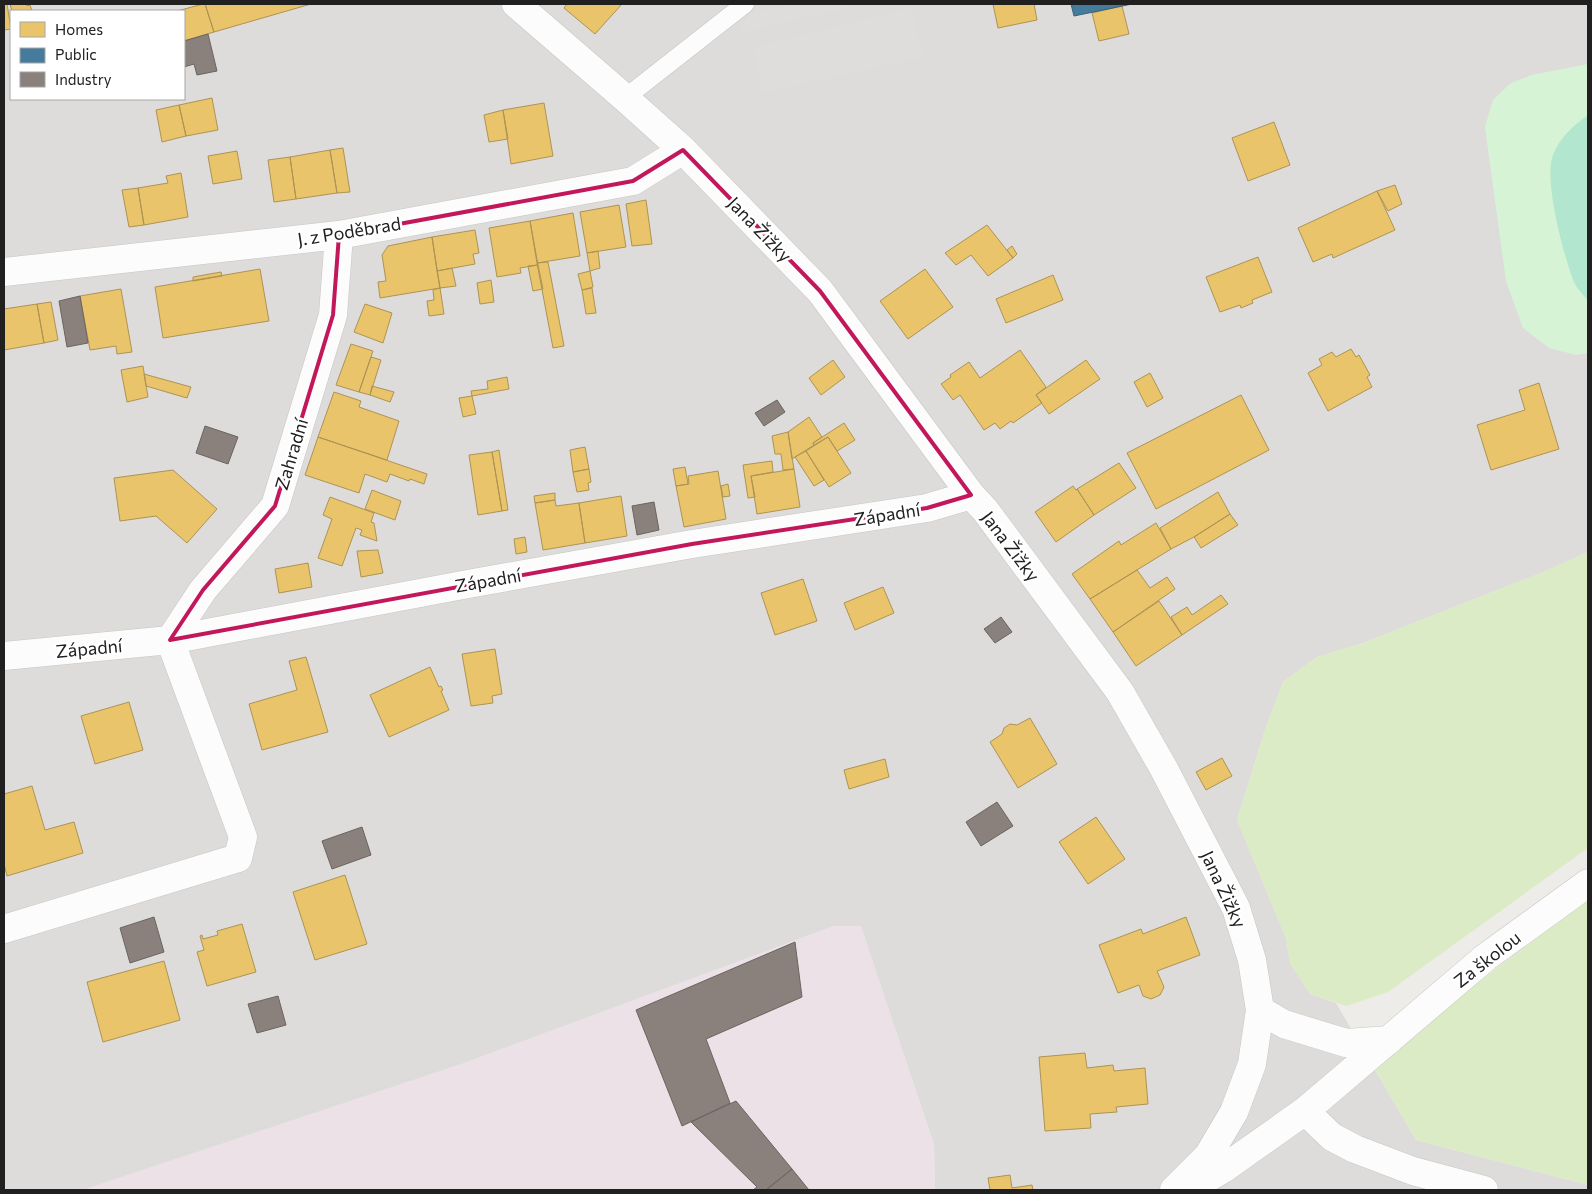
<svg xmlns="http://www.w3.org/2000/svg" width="1592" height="1194" font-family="Commissioner,sans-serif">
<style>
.residential{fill:#dddcda;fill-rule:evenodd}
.industrial{fill:#ece1e7}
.grass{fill:#dbebc6}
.park{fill:#d6f4d5}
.pitch{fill:#b3e6cf}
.parking{fill:#dedddc}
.homes{fill:#e9c46a;stroke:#ad9354}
.public{fill:#457b9d;stroke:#3a6078}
.industry{fill:#8a817c;stroke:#6a6460}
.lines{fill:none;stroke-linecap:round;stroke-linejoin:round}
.service-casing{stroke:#c7c6c4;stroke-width:19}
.minor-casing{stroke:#c7c6c4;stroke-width:29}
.service{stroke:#fcfcfc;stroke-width:18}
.minor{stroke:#fcfcfc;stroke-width:28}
.marked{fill:none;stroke:#c2185b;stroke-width:4;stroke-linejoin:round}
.labels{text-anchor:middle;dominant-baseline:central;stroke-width:5;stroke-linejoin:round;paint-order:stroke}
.street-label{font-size:18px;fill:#202020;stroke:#fff}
</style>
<rect width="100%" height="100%" fill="#eeece8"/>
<path class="residential" d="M 4,4 L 1588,4 L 1588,552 L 1546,571 L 1363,643 L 1317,657 L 1283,682 L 1266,727 L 1237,820 L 1286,938 L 1290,963 L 1310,994 L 1336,1003 L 1416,1140 L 1588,1185 L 1588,1190 L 935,1190 L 934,1145 L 861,927 L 834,926 L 459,1065 L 83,1190 L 4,1190 ZM 11,11 L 184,11 L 184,99 L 11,99 Z"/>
<path class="industrial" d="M 834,926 L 861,926 L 934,1145 L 935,1190 L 83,1190 L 459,1065 Z"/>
<path class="grass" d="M 1588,552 L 1588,848 L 1388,992 L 1347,1006 L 1310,994 L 1290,963 L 1286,938 L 1237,820 L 1266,727 L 1283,682 L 1317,657 L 1363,643 L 1546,571 Z
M 1588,900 L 1588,1185 L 1416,1140 L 1372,1064 L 1489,974 Z"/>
<path class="park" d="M 1588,64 L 1588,353 L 1576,355 L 1549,348 L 1523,328 L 1506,281 L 1485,127 L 1493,100 L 1511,83 L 1532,75 Z"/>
<path class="pitch" d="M 1588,115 L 1588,301 C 1584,295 1577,289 1574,282 C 1564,257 1543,179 1553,155 C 1560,137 1573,126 1588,115 Z"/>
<path class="parking" d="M 792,4 L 864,4 L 735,34 L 749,15 Z
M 911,8 L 924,57 L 763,93 L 753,47 Z"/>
<path class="homes" d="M 4,4 L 7,4 L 11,29 L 4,30 Z
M 10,4 L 26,4 L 27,6 L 30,5 L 32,11 L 12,11 Z
M 203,4 L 205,4 L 214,32 L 184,41 L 184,11 L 177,11 Z
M 205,4 L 311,4 L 214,32 Z
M 567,4 L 622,4 L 595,34 L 564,8 Z
M 993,4 L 1034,4 L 1037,20 L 998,28 Z
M 1122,6 L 1129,34 L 1099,41 L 1092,13 Z
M 212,98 L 218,130 L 186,136 L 179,105 Z
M 544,103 L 553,156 L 511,164 L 503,110 Z
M 179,105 L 186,136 L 162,142 L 156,110 Z
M 503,110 L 508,139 L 489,142 L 484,115 Z
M 1274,122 L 1290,165 L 1248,181 L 1232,138 Z
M 343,148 L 350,192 L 337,193 L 330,150 Z
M 330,150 L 337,193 L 296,199 L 290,157 Z
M 237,151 L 242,179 L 213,184 L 208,156 Z
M 290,157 L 296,199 L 274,202 L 268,160 Z
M 181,173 L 188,217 L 144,225 L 138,188 L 168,183 L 166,176 Z
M 1395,185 L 1402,204 L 1388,211 L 1377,191 Z
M 138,188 L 144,225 L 129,227 L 122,190 Z
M 1377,191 L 1395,230 L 1333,258 L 1332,254 L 1313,262 L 1298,228 Z
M 646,200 L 652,244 L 632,246 L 626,204 Z
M 619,205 L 626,247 L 587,253 L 580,212 Z
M 573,213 L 580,256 L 537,263 L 530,221 Z
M 530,221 L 538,265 L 520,268 L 521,273 L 497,277 L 489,228 Z
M 987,225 L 1013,258 L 988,276 L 971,255 L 956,265 L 945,253 Z
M 475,230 L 479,253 L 473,254 L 475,264 L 437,271 L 432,237 Z
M 432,237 L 440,288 L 380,298 L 378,282 L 386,281 L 382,255 L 388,246 Z
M 1012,246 L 1017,254 L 1013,258 L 1007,250 Z
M 598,251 L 600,268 L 590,271 L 587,253 Z
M 1258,257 L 1272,292 L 1252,300 L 1253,303 L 1241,308 L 1240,305 L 1220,312 L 1206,277 Z
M 548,262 L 564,346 L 553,348 L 537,263 Z
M 538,265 L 543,289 L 533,291 L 528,266 Z
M 452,268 L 456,286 L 440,288 L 437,271 Z
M 260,269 L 269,321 L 163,338 L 155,287 Z
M 925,269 L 953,307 L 908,339 L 880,301 Z
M 590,271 L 593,287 L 582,290 L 578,274 Z
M 221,272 L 222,276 L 193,281 L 193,277 Z
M 1053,275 L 1063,300 L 1006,323 L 996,299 Z
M 491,280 L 494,302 L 480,304 L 477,283 Z
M 440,288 L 444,314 L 429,316 L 427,301 L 434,300 L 433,290 Z
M 592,288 L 596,313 L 586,314 L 582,290 Z
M 121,289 L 132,352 L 117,354 L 116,346 L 90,350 L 80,296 Z
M 51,302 L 58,340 L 44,343 L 37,304 Z
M 37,304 L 44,343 L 4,350 L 4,309 Z
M 365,304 L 392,313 L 383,343 L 354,332 Z
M 351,344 L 373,351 L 359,392 L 336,385 Z
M 1351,349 L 1356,357 L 1359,355 L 1370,375 L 1367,377 L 1372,387 L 1328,411 L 1308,373 L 1322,365 L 1319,359 L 1332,352 L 1336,357 Z
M 1020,350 L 1046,387 L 1036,395 L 1042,403 L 1013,423 L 1011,421 L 1000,429 L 995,423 L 984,430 L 960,395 L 953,400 L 941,384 L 951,377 L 950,375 L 969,362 L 980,378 Z
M 371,357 L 381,360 L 370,395 L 359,392 Z
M 833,360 L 845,377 L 821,395 L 809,378 Z
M 1086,360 L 1100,379 L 1049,414 L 1036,395 Z
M 143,366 L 148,397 L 127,402 L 121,370 Z
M 1150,373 L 1163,398 L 1147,407 L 1134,382 Z
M 144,374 L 191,387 L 187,398 L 146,386 Z
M 507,377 L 509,389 L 472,396 L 471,391 L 488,389 L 487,381 Z
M 1539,383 L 1559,449 L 1491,470 L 1477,425 L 1525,410 L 1519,390 Z
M 372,386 L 394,392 L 390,402 L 370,395 Z
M 334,392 L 361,401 L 359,407 L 399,421 L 387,460 L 318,437 Z
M 1241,395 L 1269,450 L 1156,509 L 1127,453 Z
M 472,396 L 476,414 L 463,417 L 459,398 Z
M 809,417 L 822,437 L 813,443 L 814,445 L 792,459 L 788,432 Z
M 844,423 L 855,440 L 837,451 L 828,437 L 814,445 L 813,443 Z
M 788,432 L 794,469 L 783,470 L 781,454 L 775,454 L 772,436 Z
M 318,437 L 427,474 L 424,484 L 410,479 L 409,481 L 390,474 L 387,482 L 365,474 L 359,493 L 305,475 Z
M 828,437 L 851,473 L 829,487 L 806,451 Z
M 585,447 L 589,469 L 573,472 L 570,450 Z
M 499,450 L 508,510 L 502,511 L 492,452 Z
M 806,451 L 824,480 L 814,486 L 795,457 Z
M 492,452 L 502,511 L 478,515 L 469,455 Z
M 772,461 L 773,472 L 751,476 L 755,497 L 748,498 L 743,465 Z
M 1119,463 L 1136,488 L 1094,515 L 1077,489 Z
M 685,467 L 688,484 L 676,486 L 673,469 Z
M 589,469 L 591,482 L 588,483 L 589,490 L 577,492 L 573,472 Z
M 794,469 L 800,507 L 757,514 L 751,476 Z
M 173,470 L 217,509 L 187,543 L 156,516 L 120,521 L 114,478 Z
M 718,471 L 726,519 L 684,527 L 676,486 L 689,484 L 688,476 Z
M 728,484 L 730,496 L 723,497 L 721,486 Z
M 1073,486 L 1076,490 L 1077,489 L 1094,515 L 1056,542 L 1035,512 Z
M 372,490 L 401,501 L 395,520 L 365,509 Z
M 1218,492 L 1230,514 L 1194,537 L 1171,549 L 1160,528 Z
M 555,493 L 555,500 L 535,503 L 534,496 Z
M 621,496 L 627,536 L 585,543 L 579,503 Z
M 330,497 L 374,513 L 371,522 L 374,523 L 377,541 L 360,535 L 362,530 L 356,528 L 342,566 L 318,558 L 332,519 L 323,515 Z
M 555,500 L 556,506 L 579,503 L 585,543 L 543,550 L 535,503 Z
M 1230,514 L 1238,525 L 1201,548 L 1194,537 Z
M 1156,523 L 1171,549 L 1090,599 L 1072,574 L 1119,541 L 1121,545 Z
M 525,537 L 527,552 L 516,554 L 514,539 Z
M 378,550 L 383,573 L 361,577 L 357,551 Z
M 308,563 L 312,587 L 279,593 L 275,569 Z
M 1137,570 L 1150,588 L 1167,577 L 1175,589 L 1113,632 L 1090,599 Z
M 803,579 L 817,621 L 775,635 L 761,593 Z
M 883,587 L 894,613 L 855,630 L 844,603 Z
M 1221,595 L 1228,604 L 1182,635 L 1171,617 L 1187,607 L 1192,615 Z
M 1159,601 L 1182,635 L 1136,666 L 1113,632 Z
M 495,649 L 502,694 L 492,696 L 493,703 L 471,706 L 462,654 Z
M 306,657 L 328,732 L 262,750 L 249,704 L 297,690 L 289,661 Z
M 430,667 L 439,687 L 441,686 L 443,690 L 441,691 L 449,710 L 389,737 L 370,695 Z
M 129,702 L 143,750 L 95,764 L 81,716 Z
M 1030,718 L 1057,764 L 1018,788 L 990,742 L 1002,734 L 1004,728 L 1010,724 L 1017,725 Z
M 1222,758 L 1232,776 L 1206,790 L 1196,772 Z
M 885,759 L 889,777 L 849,789 L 844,770 Z
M 32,786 L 45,830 L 74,822 L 83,853 L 7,876 L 4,864 L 4,794 Z
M 1096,817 L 1125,859 L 1088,884 L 1059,842 Z
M 345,875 L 367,944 L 315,960 L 293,892 Z
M 1186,917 L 1200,955 L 1157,971 L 1164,987 L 1160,995 L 1151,999 L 1143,996 L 1139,985 L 1118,993 L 1099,945 L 1141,929 L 1143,934 Z
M 242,924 L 256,972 L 207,986 L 197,952 L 204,950 L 200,936 L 202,935 L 203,939 L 218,935 L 217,931 Z
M 164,961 L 180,1020 L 103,1042 L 87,982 Z
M 1085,1053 L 1087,1068 L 1113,1065 L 1114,1071 L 1145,1068 L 1148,1104 L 1116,1107 L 1117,1112 L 1090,1114 L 1091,1128 L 1045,1131 L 1039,1057 Z
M 1010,1175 L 1012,1188 L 1032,1185 L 1033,1190 L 990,1190 L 988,1178 Z"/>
<path class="public" d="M 1071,4 L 1132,4 L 1074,16 Z"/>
<path class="industry" d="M 208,34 L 217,71 L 197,75 L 194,64 L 184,67 L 184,41 Z
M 80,296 L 88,343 L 67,347 L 59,301 Z
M 777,400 L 785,412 L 764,426 L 755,413 Z
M 205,426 L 238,437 L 228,464 L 196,453 Z
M 654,502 L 659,530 L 637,535 L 632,506 Z
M 1001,617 L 1012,632 L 995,643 L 984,629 Z
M 997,802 L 1013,826 L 981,846 L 966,822 Z
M 362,827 L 371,855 L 332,869 L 322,841 Z
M 154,917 L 164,952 L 130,963 L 120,928 Z
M 795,942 L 802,997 L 706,1039 L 730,1103 L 682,1126 L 636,1010 Z
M 278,996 L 286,1025 L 257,1033 L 248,1004 Z
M 736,1101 L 792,1169 L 766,1190 L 753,1190 L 757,1187 L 691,1122 Z
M 792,1169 L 809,1190 L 766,1190 Z"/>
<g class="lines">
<defs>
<path id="service" d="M 625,98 L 745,4"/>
<path id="minor" d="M 516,4 L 625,98 L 683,150 L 820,291 L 971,495 L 985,510 L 1120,692 L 1164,769 L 1236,908 L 1252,960 L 1260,1010 L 1252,1064 L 1234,1112 L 1208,1156 L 1174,1190
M 4,272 L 339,235 L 633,181 L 683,150
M 4,656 L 170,640 L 468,584 L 692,544 L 927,508 L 971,495
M 4,929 L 238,858 L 243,837 L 170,640 L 203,590 L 275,506 L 333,315 L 339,235
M 1260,1010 L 1284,1024 L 1346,1043 L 1389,1040
M 1305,1111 L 1332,1137 L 1355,1149 L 1413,1171 L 1484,1190
M 1189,1189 L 1223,1169 L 1305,1111 L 1486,957 L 1588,883"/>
</defs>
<use href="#service" class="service-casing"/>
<use href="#minor" class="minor-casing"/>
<use href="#service" class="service"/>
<use href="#minor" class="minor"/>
</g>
<path class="marked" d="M 683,150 L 820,291 L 971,495 L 927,508 L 692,544 L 170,640 L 203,590 L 275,506 L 333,315 L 339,235 L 633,181 Z"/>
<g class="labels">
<g class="street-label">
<text transform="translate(760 229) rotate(46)">Jana Žižky</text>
<text transform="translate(349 231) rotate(-9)">J. z Poděbrad</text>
<text transform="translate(291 454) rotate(-73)">Zahradní</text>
<text transform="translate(887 514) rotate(-9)">Západní</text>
<text transform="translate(1011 546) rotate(53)">Jana Žižky</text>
<text transform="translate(488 580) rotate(-10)">Západní</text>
<text transform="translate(89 648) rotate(-5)">Západní</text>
<text transform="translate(1224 889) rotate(65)">Jana Žižky</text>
<text transform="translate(1487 959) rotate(-38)">Za školou</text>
</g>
</g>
<rect width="1592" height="1194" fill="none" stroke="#202020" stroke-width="10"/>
<rect x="10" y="10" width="175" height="90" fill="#ffffff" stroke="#a6a6a6"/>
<rect x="20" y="22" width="25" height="15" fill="#e9c46a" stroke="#a6a6a6"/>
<text x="55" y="35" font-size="15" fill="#202020">Homes</text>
<rect x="20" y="48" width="25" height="15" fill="#457b9d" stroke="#a6a6a6"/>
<text x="55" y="60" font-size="15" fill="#202020">Public</text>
<rect x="20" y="72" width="25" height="15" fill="#8a817c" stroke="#a6a6a6"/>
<text x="55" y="85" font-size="15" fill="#202020">Industry</text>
</svg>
